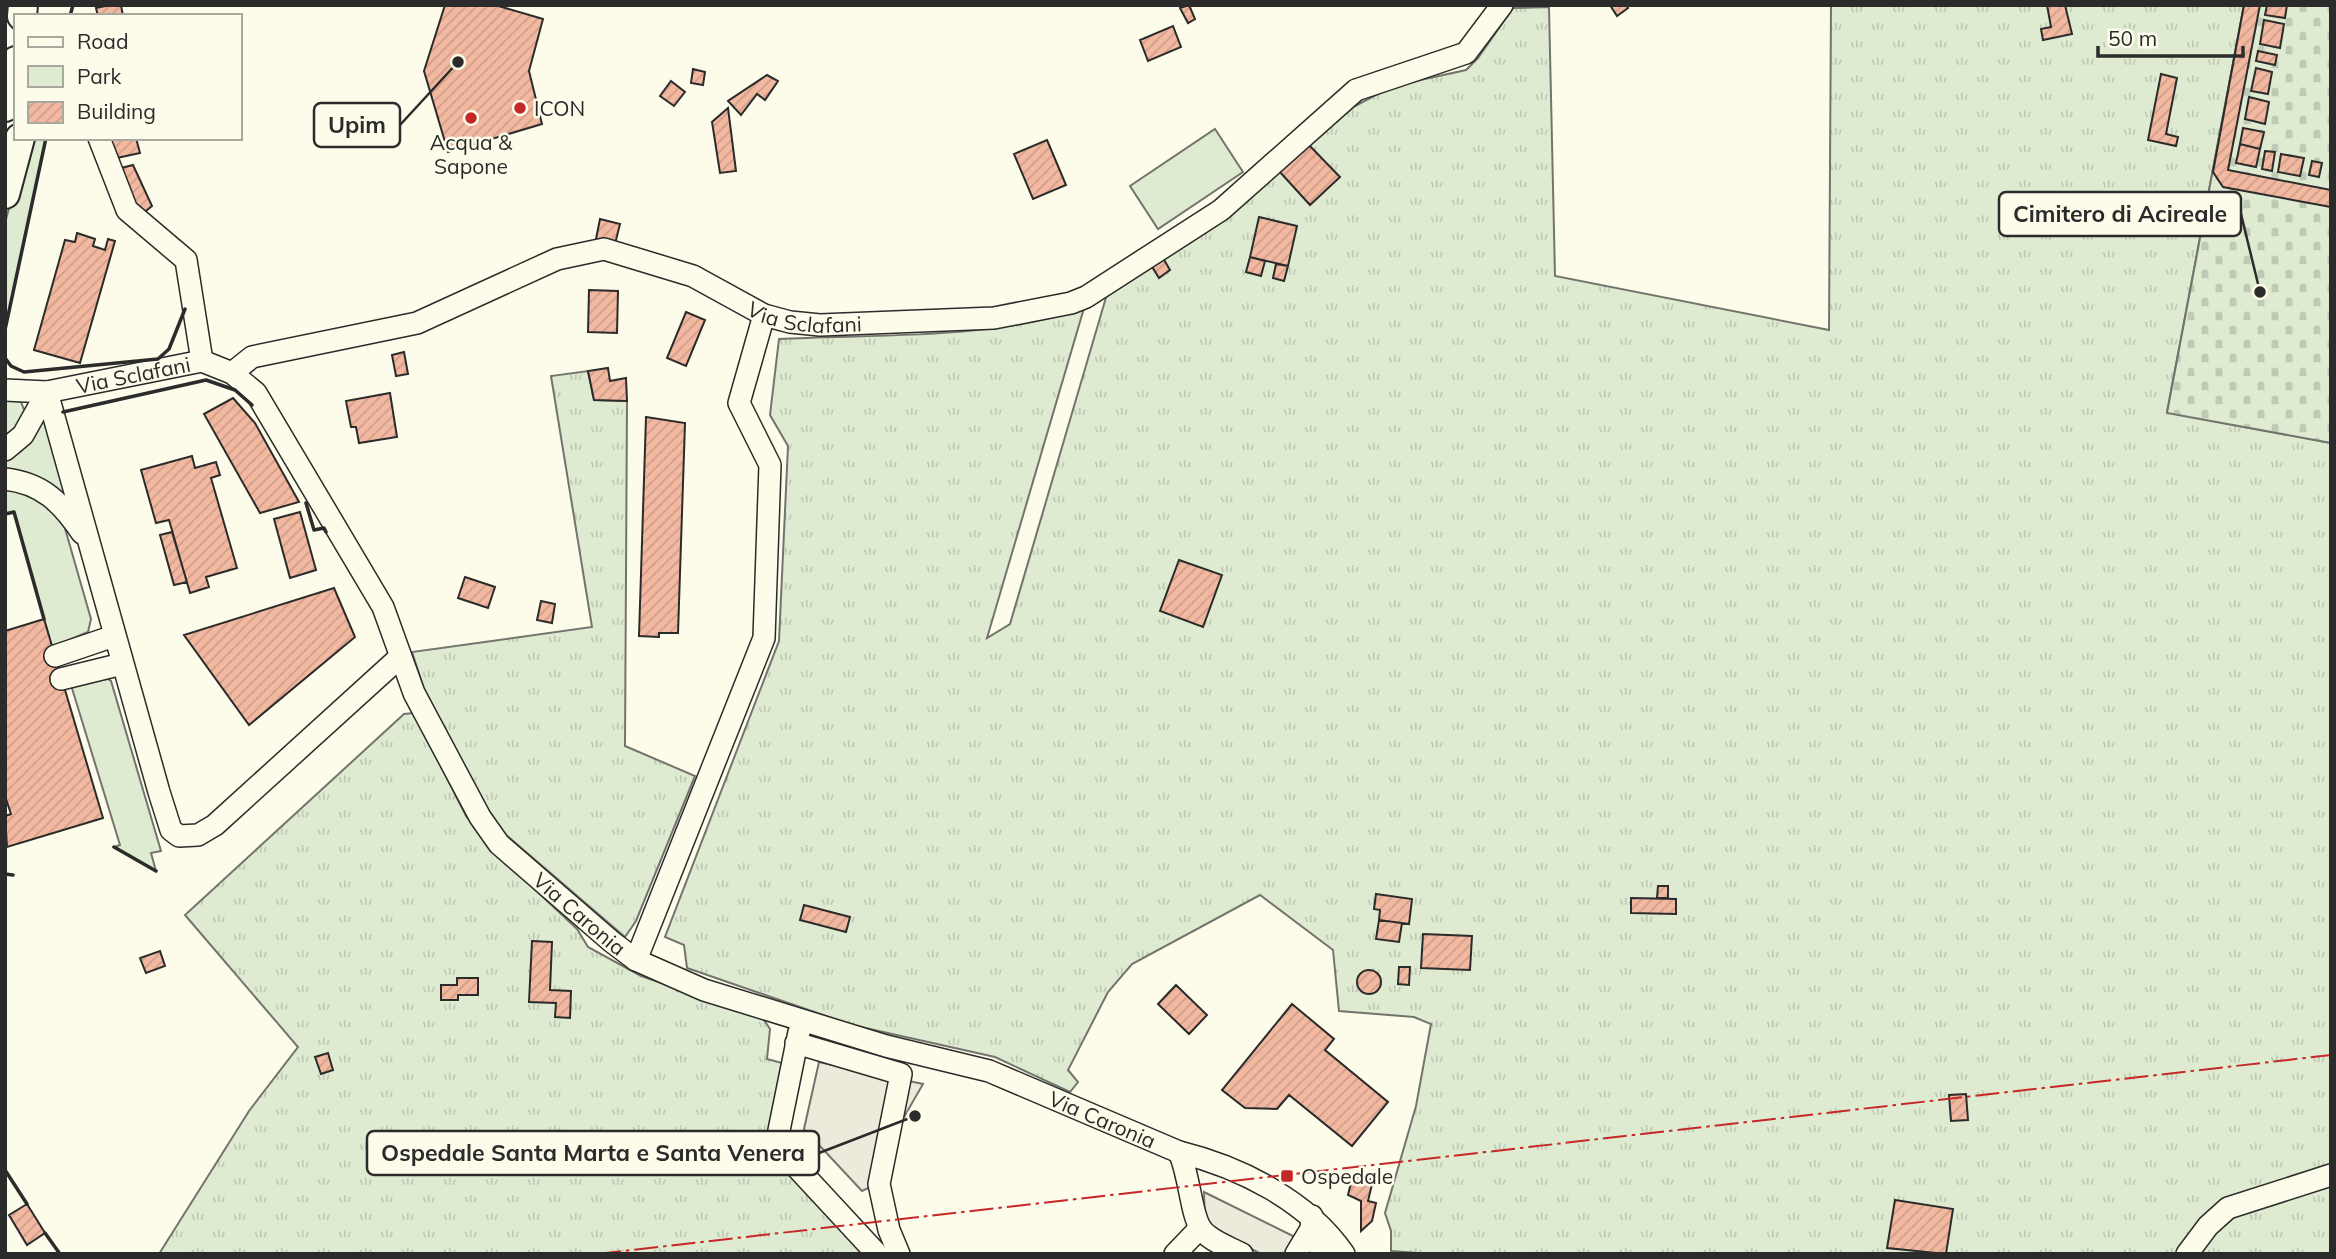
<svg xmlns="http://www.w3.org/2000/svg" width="2336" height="1259" font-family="Mulish,sans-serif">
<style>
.grass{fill:url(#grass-tufts);stroke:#74746e;stroke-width:2}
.cemetery{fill:url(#cemetery-stones);stroke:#74746e;stroke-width:2}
.green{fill:#deebd1;stroke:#74746e;stroke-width:2}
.parking{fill:#eceadb;stroke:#74746e;stroke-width:2}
.building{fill:url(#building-hatch);stroke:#2b2b2b;stroke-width:2}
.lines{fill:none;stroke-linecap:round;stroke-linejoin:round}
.minor-casing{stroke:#2b2b2b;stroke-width:24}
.major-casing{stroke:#2b2b2b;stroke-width:32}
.minor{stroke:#fdfbea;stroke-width:21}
.major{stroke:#fdfbea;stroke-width:28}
.wall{stroke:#2b2b2b;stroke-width:3.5}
.power{stroke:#c62828;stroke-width:2;stroke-dasharray:24 5 3.5 5;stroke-linecap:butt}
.poi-dot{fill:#c62828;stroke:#fdfbea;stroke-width:2.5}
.labels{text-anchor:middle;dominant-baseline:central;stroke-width:5;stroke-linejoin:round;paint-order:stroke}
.poi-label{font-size:21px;fill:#2b2b2b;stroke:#fdfbea;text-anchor:start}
.street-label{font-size:21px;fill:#2b2b2b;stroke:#fdfbea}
.leader{fill:none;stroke:#2b2b2b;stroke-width:2.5}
.callout-dot{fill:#2b2b2b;stroke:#fdfbea;stroke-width:2.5}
.callout{fill:#fdfbea;stroke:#2b2b2b;stroke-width:2.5}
.callout-label{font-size:23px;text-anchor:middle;font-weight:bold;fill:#2b2b2b}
</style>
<defs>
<pattern id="grass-tufts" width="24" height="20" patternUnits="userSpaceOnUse" patternTransform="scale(1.75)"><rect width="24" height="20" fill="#deebd1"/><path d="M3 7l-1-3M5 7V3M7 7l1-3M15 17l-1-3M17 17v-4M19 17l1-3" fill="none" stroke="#bfcab4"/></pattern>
<pattern id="cemetery-stones" width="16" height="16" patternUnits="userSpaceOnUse" patternTransform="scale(1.75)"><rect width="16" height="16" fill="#deebd1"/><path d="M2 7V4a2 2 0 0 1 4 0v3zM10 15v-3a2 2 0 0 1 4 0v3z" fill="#bfcab4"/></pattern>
<pattern id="building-hatch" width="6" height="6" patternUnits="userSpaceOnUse" patternTransform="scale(1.75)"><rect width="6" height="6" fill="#f2b8a0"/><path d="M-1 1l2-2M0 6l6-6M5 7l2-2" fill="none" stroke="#d09e8a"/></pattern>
</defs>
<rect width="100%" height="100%" fill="#fdfbea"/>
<path class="grass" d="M 1831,5 L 2244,5 L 2167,412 L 2331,443 L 2331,1168 L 2292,1177 L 2179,1254 L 1431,1254 L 1391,1251 L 1391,1231 L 1385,1213 L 1416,1106 L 1431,1024 L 1414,1017 L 1339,1011 L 1333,950 L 1260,895 L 1132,964 L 1108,992 L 1068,1070 L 1078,1082 L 1070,1092 L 995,1057 L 852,1025 L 687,968 L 684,945 L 665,937 L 779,641 L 788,446 L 770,415 L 779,339 C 876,334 993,340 1084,308 L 987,638 L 1010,624 L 1107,294 L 1355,106 L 1393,86 L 1466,70 L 1478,58 L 1513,8 L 1549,7 L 1555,276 L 1829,330 Z
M 588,371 L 594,400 L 627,401 L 625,746 L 695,776 L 636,921 L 625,937 L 498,828 L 427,698 L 412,652 L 592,627 L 551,376 Z
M 414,713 L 466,816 L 495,852 L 577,929 L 588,947 L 641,976 L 762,1017 L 770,1029 L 767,1059 L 782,1063 L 767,1148 L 869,1254 L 159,1254 L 249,1111 L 298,1047 L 185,915 L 404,714 Z
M 2331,1185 L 2331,1254 L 2194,1254 L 2222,1220 Z"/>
<path class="cemetery" d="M 2244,5 L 2331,5 L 2331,443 L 2167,413 Z"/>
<path class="green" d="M 1215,129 L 1243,172 L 1158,229 L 1130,186 Z
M 28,138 L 46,138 L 5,330 L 5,223 Z
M 5,397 L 21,402 L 25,412 L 22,421 L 5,439 Z
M 46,414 L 73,504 C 54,483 34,471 5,470 L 5,462 L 31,440 Z
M 5,489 C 30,492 49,504 64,525 L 91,619 L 88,632 L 52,647 L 14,512 L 5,514 Z
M 105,677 L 111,681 L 161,851 L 151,853 L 156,871 L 114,847 L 120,845 L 71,685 Z"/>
<path class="parking" d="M 819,1062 L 923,1084 L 900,1124 L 889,1178 L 862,1191 L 804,1129 Z
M 1204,1192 L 1297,1238 L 1288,1254 L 1261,1254 L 1205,1225 Z"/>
<path class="building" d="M 110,5 L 121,5 L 123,16 L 98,16 L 96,8 Z
M 445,5 L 495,5 L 543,19 L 529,71 L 542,124 L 448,152 L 424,71 Z
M 1189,5 L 1195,19 L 1188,23 L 1180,8 Z
M 1610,5 L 1626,5 L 1628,8 L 1617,16 Z
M 2047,5 L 2065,5 L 2072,34 L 2043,40 L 2041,29 L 2051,27 Z
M 2244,5 L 2260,5 L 2228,170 L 2331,190 L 2331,207 L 2223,187 L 2213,172 Z
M 2267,5 L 2287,5 L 2285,18 L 2265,15 Z
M 2264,20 L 2284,24 L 2280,48 L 2260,44 Z
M 1173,26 L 1181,47 L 1148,61 L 1140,40 Z
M 2258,51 L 2277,55 L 2275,65 L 2256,61 Z
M 2256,68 L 2272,72 L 2268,94 L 2251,91 Z
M 693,69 L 705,72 L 703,85 L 691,83 Z
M 2161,74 L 2177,78 L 2166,134 L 2178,137 L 2176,146 L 2148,140 Z
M 767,75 L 778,81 L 765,100 L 757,94 L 741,115 L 728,101 Z
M 671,81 L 685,92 L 674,106 L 660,96 Z
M 2249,97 L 2269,102 L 2265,124 L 2245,119 Z
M 728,108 L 736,171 L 720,173 L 712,122 Z
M 2243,128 L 2264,132 L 2260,149 L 2240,144 Z
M 108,138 L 136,138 L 140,153 L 112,159 Z
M 1047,140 L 1066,185 L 1033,199 L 1014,154 Z
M 1307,143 L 1340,177 L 1310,205 L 1279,171 Z
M 2240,144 L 2260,149 L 2256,167 L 2236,163 Z
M 2265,151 L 2275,152 L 2272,171 L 2262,169 Z
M 2281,154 L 2304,158 L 2300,176 L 2278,172 Z
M 2312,161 L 2322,163 L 2319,177 L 2309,175 Z
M 133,165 L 152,206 L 141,215 L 117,169 Z
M 1259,217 L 1297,226 L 1288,266 L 1250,257 Z
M 600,219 L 620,224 L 615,244 L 596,239 Z
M 77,233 L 95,239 L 93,246 L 105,250 L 108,239 L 115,241 L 80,363 L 34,350 L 65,240 L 75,242 Z
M 1250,257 L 1265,261 L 1261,276 L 1246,272 Z
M 1163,258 L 1170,270 L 1159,278 L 1151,265 Z
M 1276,264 L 1288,266 L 1284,281 L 1273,278 Z
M 589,290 L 618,291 L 617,333 L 588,332 Z
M 686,312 L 705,320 L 686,366 L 667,358 Z
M 404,352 L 408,374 L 396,376 L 392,355 Z
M 608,368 L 610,381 L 626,378 L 627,401 L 594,400 L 588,371 Z
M 390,393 L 397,437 L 359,443 L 356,427 L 351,427 L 346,401 Z
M 233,398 L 255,423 L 299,502 L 260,513 L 204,414 Z
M 646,417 L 685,423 L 678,633 L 659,633 L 659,637 L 639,636 Z
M 192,456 L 195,468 L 216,462 L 220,475 L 211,478 L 237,568 L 206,577 L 209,587 L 190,593 L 169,520 L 156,523 L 141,470 Z
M 300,512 L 316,570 L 290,578 L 274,519 Z
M 172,532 L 187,582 L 174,585 L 160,535 Z
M 1179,560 L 1222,575 L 1203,627 L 1160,611 Z
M 465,577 L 495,587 L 488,608 L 458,598 Z
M 334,588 L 355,637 L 249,725 L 184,635 Z
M 541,601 L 555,604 L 552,623 L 537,620 Z
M 44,619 L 103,818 L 7,847 L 5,816 L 11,814 L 5,796 L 5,631 Z
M 1658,886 L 1668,886 L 1668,898 L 1657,898 Z
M 1376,894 L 1412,899 L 1409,924 L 1379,920 L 1380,910 L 1374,909 Z
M 1631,898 L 1676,899 L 1676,914 L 1631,913 Z
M 804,905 L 850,917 L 846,932 L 800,920 Z
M 1379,920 L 1402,923 L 1399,942 L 1376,939 Z
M 1423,934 L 1472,936 L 1470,970 L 1421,968 Z
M 532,941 L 552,942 L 550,990 L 571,991 L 570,1018 L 555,1017 L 556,1003 L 529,1002 Z
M 160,951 L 165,966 L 146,973 L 140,958 Z
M 1399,967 L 1410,967 L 1409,985 L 1398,984 Z
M1357 982a12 12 0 1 1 24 0a12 12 0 1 1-24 0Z
M 457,978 L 478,978 L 478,995 L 458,995 L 458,1000 L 441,1000 L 441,985 L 457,985 Z
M 1176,985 L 1207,1015 L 1189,1034 L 1158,1004 Z
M 1292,1004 L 1334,1039 L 1325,1050 L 1388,1102 L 1352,1146 L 1289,1095 L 1277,1109 L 1245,1108 L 1222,1090 Z
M 328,1053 L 333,1070 L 321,1074 L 315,1057 Z
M 1966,1094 L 1968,1120 L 1951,1121 L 1949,1095 Z
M 658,1131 L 681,1133 L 680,1145 L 657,1143 Z
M 1353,1175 L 1373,1180 L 1368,1201 L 1376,1203 L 1372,1221 L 1361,1231 L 1361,1201 L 1348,1195 Z
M 1895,1200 L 1953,1209 L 1946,1254 L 1887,1248 Z
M 27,1204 L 45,1233 L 27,1245 L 9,1215 Z"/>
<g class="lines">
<defs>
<g id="minor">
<path d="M 99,138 L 127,210 L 186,260 L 202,361"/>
<path id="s1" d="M 232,373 L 252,357 L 417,323 L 557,259 L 604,249 L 693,276 L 764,315 L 790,322 L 820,325 L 994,318 L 1071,303 L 1086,297 L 1221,210 L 1356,90 L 1466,53 L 1502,5"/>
<path id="s2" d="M 5,390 L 47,392 L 202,361 L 232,373 L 256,393 L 383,607 L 414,693 L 480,817 L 499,844 L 612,942 L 636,960 L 704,990 L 886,1046 L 989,1071 L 1179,1152 C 1240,1167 1308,1201 1344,1254"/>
<path d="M 47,392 L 159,792 L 171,830 L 179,836 L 198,835 L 215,825 L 400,657"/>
<path d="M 5,450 L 23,435 L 47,392"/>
<path d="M 5,479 C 42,483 62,503 82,533"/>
<path d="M 55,656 L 114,636"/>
<path d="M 61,679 L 122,664"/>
<path d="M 636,960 L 764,638 L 770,465 L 739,403 L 764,315"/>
<path d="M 799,1032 L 776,1145 L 877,1254"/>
<path d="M 796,1043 L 901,1074 L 879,1184 L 889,1230 L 899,1254"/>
<path d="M 1179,1152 C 1189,1173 1191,1213 1200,1227 C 1207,1240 1229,1247 1242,1254"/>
<path d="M 1311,1229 L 1323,1254"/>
<path d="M 1175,1254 L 1200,1228"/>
<path d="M 1296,1254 L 1311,1229 L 1312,1216"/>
<path d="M 2187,1254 L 2208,1226 L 2228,1208 L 2331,1175"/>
</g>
<path id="major" d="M 22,16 L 23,5
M 5,107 L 16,61
M 5,194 L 20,138"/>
</defs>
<use href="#minor" class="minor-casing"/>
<use href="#major" class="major-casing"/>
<use href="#minor" class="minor"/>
<use href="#major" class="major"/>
<path class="wall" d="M 70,16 L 73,5
M 5,330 L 46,138
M 5,358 L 11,366 L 24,372 L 158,359 L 169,349 L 185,309
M 63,412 L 206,380 L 235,390 L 252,405
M 306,503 L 314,530 L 324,528 L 326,532
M 5,514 L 14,512 L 44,619
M 114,847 L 156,871
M 5,874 L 13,875
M 5,1170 L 27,1204
M 45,1233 L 60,1254
M 5,1253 L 6,1254"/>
<path class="power" d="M 597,1254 L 2331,1055"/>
</g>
<g class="poi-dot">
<circle cx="520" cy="108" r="7"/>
<circle cx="471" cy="118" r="7"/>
<rect x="1280" y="1169" width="14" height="14" rx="3.5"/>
</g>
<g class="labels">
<g class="poi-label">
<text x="534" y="108">ICON</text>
<text x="471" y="142" text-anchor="middle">Acqua &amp;<tspan x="471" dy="24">Sapone</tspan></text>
<text x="1301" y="1176">Ospedale</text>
</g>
<g class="street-label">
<text stroke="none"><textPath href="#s1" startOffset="611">Via Sclafani</textPath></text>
<text stroke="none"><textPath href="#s2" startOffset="130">Via Sclafani</textPath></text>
<text stroke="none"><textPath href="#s2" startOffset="884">Via Caronia</textPath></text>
<text stroke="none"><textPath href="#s2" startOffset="1451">Via Caronia</textPath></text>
</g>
</g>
<path class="leader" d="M458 62L400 125M2260 292L2241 214M915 1116L819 1153"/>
<g class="callout-dot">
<circle cx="458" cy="62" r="7"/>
<circle cx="2260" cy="292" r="7"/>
<circle cx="915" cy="1116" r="7"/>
</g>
<g class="callout">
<rect x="314" y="103" width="86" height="44" rx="7"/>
<rect x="1999" y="192" width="242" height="44" rx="7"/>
<rect x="367" y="1131" width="452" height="44" rx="7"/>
</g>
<g class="callout-label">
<text x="357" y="133">Upim</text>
<text x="2120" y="222">Cimitero di Acireale</text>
<text x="593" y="1161">Ospedale Santa Marta e Santa Venera</text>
</g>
<rect width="2336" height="1259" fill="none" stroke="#2b2b2b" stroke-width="14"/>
<rect x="14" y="14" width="228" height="126" fill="#fdfbea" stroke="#a9a89e" stroke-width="2"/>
<rect x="28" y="37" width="35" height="10" fill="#fdfbea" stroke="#a9a89e" stroke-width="2"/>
<text x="77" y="49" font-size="21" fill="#2b2b2b">Road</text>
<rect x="28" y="66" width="35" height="21" fill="#deebd1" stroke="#a9a89e" stroke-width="2"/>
<text x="77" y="84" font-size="21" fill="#2b2b2b">Park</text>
<rect x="28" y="102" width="35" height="21" fill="url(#building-hatch)" stroke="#a9a89e" stroke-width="2"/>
<text x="77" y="119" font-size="21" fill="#2b2b2b">Building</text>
<path d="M2098 46v10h145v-10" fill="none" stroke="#2b2b2b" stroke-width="3.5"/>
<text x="2108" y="46" font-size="21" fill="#2b2b2b" stroke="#fdfbea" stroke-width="5" paint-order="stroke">50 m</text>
</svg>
